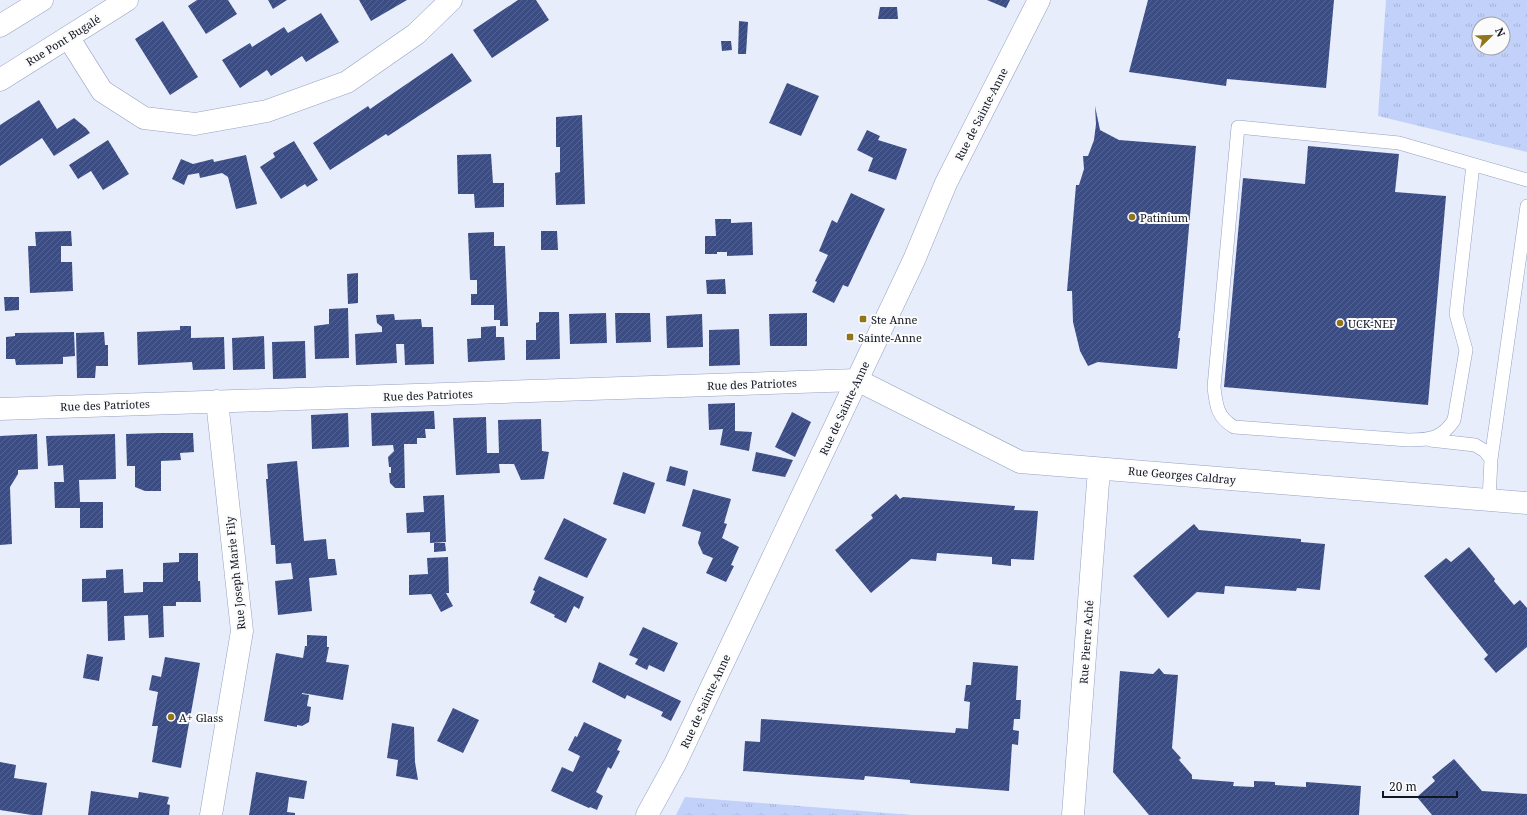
<svg xmlns="http://www.w3.org/2000/svg" width="1527" height="815" font-family="'Noto Serif',serif">
<style>
.grass{fill:url(#grass-tufts);fill-rule:evenodd}
.building{fill:url(#building-hatch)}
.lines{fill:none;stroke-linecap:round;stroke-linejoin:round}
.service-casing{stroke:#96a1c1;stroke-width:14}
.minor-casing{stroke:#96a1c1;stroke-width:23}
.tertiary-casing{stroke:#96a1c1;stroke-width:23}
.secondary-casing{stroke:#96a1c1;stroke-width:23}
.service{stroke:#fff;stroke-width:13}
.minor{stroke:#fff;stroke-width:22}
.tertiary{stroke:#fff;stroke-width:22}
.secondary{stroke:#fff;stroke-width:22}
.poi-dot{fill:#92741b;stroke:#fbfbfb;stroke-width:1.5}
.labels{text-anchor:middle;dominant-baseline:central;stroke-width:4;stroke-linejoin:round;paint-order:stroke}
.street-label{font-size:11px;fill:#121622;stroke:#fbfbfb}
.poi-label{font-size:11px;fill:#121622;stroke:#fbfbfb;text-anchor:start}
</style>
<defs>
<pattern id="grass-tufts" width="24" height="20" patternUnits="userSpaceOnUse"><rect width="24" height="20" fill="#c2d1fa"/><path d="M3 7l-1-3M5 7V3M7 7l1-3M15 17l-1-3M17 17v-4M19 17l1-3" fill="none" stroke="#a6b3d6"/></pattern>
<pattern id="building-hatch" width="6" height="6" patternUnits="userSpaceOnUse"><rect width="6" height="6" fill="#3c4d84"/><path d="M-1 1l2-2M0 6l6-6M5 7l2-2" fill="none" stroke="#55638f"/></pattern>
</defs>
<rect width="100%" height="100%" fill="#e8edfb"/>
<path class="grass" d="M 1386,0 L 1527,0 L 1527,152 L 1378,116 ZM 1479,24 L 1503,24 L 1503,48 L 1479,48 Z
M 685,797 L 912,815 L 676,815 Z"/>
<path class="building" d="M 197,0 L 228,0 L 237,14 L 206,34 L 188,6 Z
M 268,0 L 287,0 L 273,9 Z
M 359,0 L 407,0 L 371,21 Z
M 518,0 L 536,0 L 549,20 L 492,58 L 473,30 Z
M 987,0 L 1010,0 L 1006,8 Z
M 1148,0 L 1334,0 L 1326,88 L 1227,79 L 1226,86 L 1129,72 Z
M 880,7 L 897,7 L 898,19 L 878,19 Z
M 321,13 L 339,42 L 306,62 L 302,56 L 271,76 L 267,70 L 240,88 L 222,60 L 250,43 L 252,47 L 284,27 L 288,33 Z
M 163,21 L 198,77 L 170,95 L 135,39 Z
M 739,21 L 748,22 L 746,54 L 738,54 Z
M 721,41 L 731,41 L 732,50 L 722,51 Z
M 452,53 L 472,81 L 388,136 L 386,134 L 330,170 L 313,143 L 368,106 L 370,109 Z
M 787,83 L 819,96 L 801,136 L 769,123 Z
M 39,100 L 57,129 L 74,118 L 86,128 L 90,133 L 54,156 L 42,138 L 0,166 L 0,125 Z
M 1095,106 L 1100,130 L 1119,140 L 1196,146 L 1180,331 L 1179,331 L 1178,338 L 1180,338 L 1177,369 L 1098,362 L 1088,366 L 1080,351 L 1073,322 L 1072,291 L 1067,291 L 1076,185 L 1079,185 L 1084,169 L 1083,156 L 1088,156 L 1094,140 L 1096,124 Z
M 582,115 L 585,204 L 556,205 L 555,173 L 560,172 L 560,147 L 556,147 L 556,117 Z
M 867,130 L 880,136 L 878,140 L 907,149 L 896,180 L 868,171 L 873,158 L 857,150 Z
M 108,140 L 129,174 L 103,190 L 91,171 L 78,179 L 69,165 Z
M 294,141 L 318,180 L 307,187 L 305,184 L 281,199 L 260,167 L 275,157 L 273,153 Z
M 1308,146 L 1399,154 L 1395,192 L 1446,196 L 1428,405 L 1224,387 L 1243,178 L 1305,184 Z
M 491,154 L 493,183 L 504,183 L 504,207 L 475,208 L 474,194 L 458,194 L 457,155 Z
M 246,155 L 257,204 L 236,209 L 228,177 L 222,173 L 200,178 L 199,173 L 188,175 L 184,185 L 172,179 L 181,159 L 193,164 L 213,159 L 214,162 Z
M 851,193 L 885,209 L 848,287 L 843,285 L 834,303 L 812,292 L 817,282 L 815,281 L 828,255 L 819,251 L 832,220 L 837,223 Z
M 715,219 L 731,219 L 731,223 L 752,222 L 753,255 L 727,256 L 727,252 L 717,252 L 717,254 L 705,254 L 705,236 L 716,236 Z
M 71,231 L 72,246 L 61,246 L 61,262 L 72,262 L 73,291 L 30,293 L 28,246 L 36,246 L 35,232 Z
M 541,231 L 557,231 L 558,250 L 541,250 Z
M 494,232 L 494,246 L 505,246 L 508,326 L 500,326 L 500,320 L 494,320 L 494,305 L 471,305 L 471,294 L 477,294 L 477,280 L 470,280 L 468,233 Z
M 358,273 L 358,303 L 348,304 L 347,274 Z
M 725,279 L 726,294 L 707,294 L 706,280 Z
M 4,297 L 19,297 L 19,310 L 5,311 Z
M 348,308 L 349,358 L 315,359 L 314,326 L 329,324 L 329,309 Z
M 539,312 L 559,312 L 560,359 L 526,360 L 526,340 L 536,340 L 536,323 L 539,322 Z
M 606,313 L 607,343 L 570,344 L 569,314 Z
M 615,313 L 650,313 L 651,342 L 616,343 Z
M 807,313 L 807,346 L 770,346 L 769,314 Z
M 394,314 L 395,320 L 421,319 L 422,327 L 433,327 L 434,364 L 405,365 L 404,344 L 396,344 L 397,363 L 356,365 L 355,334 L 382,332 L 382,327 L 377,323 L 376,315 Z
M 702,314 L 703,347 L 667,348 L 666,316 Z
M 180,326 L 191,326 L 191,338 L 224,337 L 225,369 L 193,370 L 192,362 L 138,365 L 137,332 L 180,330 Z
M 496,326 L 496,337 L 504,337 L 505,360 L 468,362 L 467,339 L 481,338 L 481,327 Z
M 739,329 L 740,365 L 709,366 L 709,330 Z
M 74,332 L 75,356 L 63,357 L 63,364 L 16,365 L 15,359 L 6,359 L 6,337 L 15,336 L 15,333 Z
M 104,332 L 105,345 L 108,345 L 108,366 L 96,366 L 95,378 L 77,378 L 76,333 Z
M 264,336 L 265,369 L 233,370 L 232,338 Z
M 305,341 L 306,378 L 273,379 L 272,342 Z
M 735,403 L 735,431 L 752,432 L 749,451 L 720,445 L 723,429 L 709,430 L 708,404 Z
M 434,411 L 435,429 L 425,429 L 426,438 L 417,438 L 417,444 L 404,444 L 405,488 L 395,488 L 390,483 L 389,473 L 391,473 L 391,467 L 389,467 L 388,457 L 394,451 L 393,445 L 372,446 L 371,413 Z
M 792,412 L 811,422 L 795,457 L 775,447 Z
M 348,413 L 349,447 L 312,449 L 311,415 Z
M 486,417 L 487,453 L 499,453 L 498,420 L 541,419 L 542,451 L 549,452 L 544,479 L 521,480 L 514,464 L 499,464 L 500,473 L 456,475 L 453,418 Z
M 161,433 L 193,433 L 194,452 L 180,453 L 181,460 L 161,461 L 161,491 L 145,491 L 135,487 L 135,466 L 127,466 L 126,434 Z
M 37,434 L 38,469 L 18,470 L 18,474 L 10,487 L 12,544 L 0,545 L 0,436 Z
M 115,434 L 116,479 L 79,480 L 80,502 L 103,502 L 103,528 L 80,528 L 80,508 L 55,508 L 54,482 L 64,482 L 63,465 L 48,466 L 46,436 Z
M 756,452 L 793,460 L 785,477 L 752,471 Z
M 297,461 L 304,541 L 326,539 L 328,559 L 335,559 L 337,575 L 309,578 L 312,611 L 278,615 L 275,581 L 293,579 L 291,563 L 276,564 L 275,545 L 271,545 L 266,479 L 268,479 L 267,464 Z
M 670,466 L 688,471 L 685,486 L 666,481 Z
M 623,472 L 655,483 L 645,514 L 613,504 Z
M 693,489 L 731,499 L 724,523 L 727,524 L 722,538 L 739,547 L 731,565 L 734,566 L 726,582 L 706,573 L 713,558 L 703,554 L 698,543 L 701,532 L 682,526 Z
M 896,494 L 900,499 L 903,497 L 1015,506 L 1014,510 L 1038,511 L 1034,560 L 1011,559 L 1011,566 L 992,564 L 992,557 L 937,553 L 936,561 L 911,559 L 871,593 L 835,550 L 873,518 L 871,515 Z
M 444,495 L 446,542 L 430,543 L 430,532 L 407,533 L 406,513 L 424,512 L 423,496 Z
M 564,518 L 607,539 L 587,578 L 544,559 Z
M 1194,524 L 1199,530 L 1301,539 L 1301,542 L 1325,544 L 1320,590 L 1297,588 L 1296,591 L 1225,586 L 1224,594 L 1197,592 L 1168,618 L 1133,576 Z
M 434,543 L 445,543 L 446,551 L 434,552 Z
M 1469,547 L 1495,579 L 1494,581 L 1514,605 L 1520,600 L 1527,608 L 1527,647 L 1496,673 L 1484,659 L 1488,655 L 1424,576 L 1446,558 L 1451,562 Z
M 179,553 L 198,553 L 198,581 L 200,581 L 201,602 L 176,602 L 176,606 L 163,606 L 164,637 L 149,638 L 148,615 L 124,616 L 125,640 L 108,641 L 107,601 L 82,602 L 82,579 L 106,578 L 106,570 L 123,569 L 124,593 L 143,592 L 143,582 L 163,582 L 163,563 L 179,562 Z
M 448,557 L 449,593 L 446,593 L 453,606 L 441,612 L 431,594 L 409,595 L 409,575 L 428,574 L 427,558 Z
M 539,576 L 584,597 L 579,609 L 574,606 L 566,623 L 554,617 L 555,615 L 530,603 L 535,591 L 533,590 Z
M 643,627 L 678,643 L 664,672 L 649,665 L 647,670 L 635,664 L 638,659 L 629,655 Z
M 307,635 L 327,636 L 327,647 L 329,647 L 326,662 L 349,665 L 343,700 L 302,693 L 302,694 L 309,695 L 307,706 L 311,707 L 309,722 L 302,726 L 297,725 L 297,727 L 264,721 L 276,653 L 303,658 L 305,646 L 307,646 Z
M 87,654 L 103,657 L 99,681 L 83,678 Z
M 165,657 L 200,663 L 181,768 L 152,762 L 158,726 L 152,726 L 158,692 L 149,690 L 152,675 L 161,677 Z
M 599,662 L 681,701 L 671,721 L 661,716 L 663,712 L 627,695 L 625,699 L 592,682 Z
M 973,662 L 1018,666 L 1016,700 L 1021,700 L 1020,719 L 1014,719 L 1013,730 L 1019,731 L 1018,745 L 1012,744 L 1009,791 L 910,783 L 910,780 L 865,776 L 864,780 L 743,771 L 745,741 L 760,742 L 761,719 L 955,733 L 956,728 L 968,729 L 970,702 L 964,701 L 966,685 L 971,685 Z
M 1159,668 L 1164,674 L 1178,675 L 1172,748 L 1181,758 L 1179,760 L 1192,775 L 1192,779 L 1234,782 L 1233,786 L 1254,787 L 1254,781 L 1275,782 L 1275,785 L 1306,787 L 1306,782 L 1361,786 L 1359,815 L 1149,815 L 1113,772 L 1120,671 L 1153,674 Z
M 453,708 L 479,720 L 463,753 L 437,741 Z
M 584,722 L 622,740 L 617,750 L 620,751 L 611,769 L 608,767 L 596,792 L 603,796 L 597,810 L 590,807 L 589,808 L 551,791 L 562,767 L 573,772 L 580,756 L 568,750 L 575,736 L 577,737 Z
M 392,723 L 414,727 L 415,762 L 418,780 L 396,776 L 398,760 L 387,758 Z
M 1454,759 L 1482,791 L 1527,794 L 1527,815 L 1432,815 L 1417,797 L 1435,781 L 1432,777 Z
M 0,762 L 16,765 L 14,778 L 47,783 L 42,815 L 32,815 L 0,810 Z
M 256,772 L 307,781 L 304,799 L 289,797 L 287,812 L 295,813 L 295,815 L 249,815 Z
M 91,791 L 138,798 L 139,792 L 169,797 L 167,804 L 170,805 L 169,815 L 88,815 Z"/>
<g class="lines">
<defs>
<path id="service" d="M 1473,165 L 1456,314 L 1466,350 L 1454,420 C 1442,439 1429,440 1408,440 L 1234,427 C 1217,417 1216,405 1214,387 L 1238,127 L 1399,143 L 1527,180
M 1430,440 L 1475,445 L 1485,451 L 1491,459
M 1489,500 L 1491,459 L 1527,206"/>
<path id="minor" d="M 68,37 L 102,91 L 144,118 L 195,124 L 267,111 L 347,82 L 416,34 L 451,0
M 0,80 L 127,0
M 0,409 L 857,380 L 1020,462 L 1527,503
M 211,815 L 242,631 L 217,401
M 1073,815 L 1099,469"/>
<path id="tertiary" d="M 647,815 L 675,764 L 914,260 L 946,183 L 1039,0"/>
<path id="secondary" d="M 0,26 L 42,0"/>
</defs>
<use href="#service" class="service-casing"/>
<use href="#minor" class="minor-casing"/>
<use href="#tertiary" class="tertiary-casing"/>
<use href="#secondary" class="secondary-casing"/>
<use href="#service" class="service"/>
<use href="#minor" class="minor"/>
<use href="#tertiary" class="tertiary"/>
<use href="#secondary" class="secondary"/>
</g>
<g class="poi-dot">
<circle cx="1132" cy="217" r="4"/>
<rect x="859" y="315" width="8" height="8" rx="2"/>
<circle cx="1340" cy="323" r="4"/>
<rect x="846" y="333" width="8" height="8" rx="2"/>
<circle cx="171" cy="717" r="4"/>
</g>
<g class="labels">
<g class="street-label">
<text transform="translate(63 40) rotate(-32)">Rue Pont Bugalé</text>
<text transform="translate(981 114) rotate(-63)">Rue de Sainte-Anne</text>
<text transform="translate(752 384) rotate(-2)">Rue des Patriotes</text>
<text transform="translate(428 395) rotate(-2)">Rue des Patriotes</text>
<text transform="translate(105 405) rotate(-2)">Rue des Patriotes</text>
<text transform="translate(844 408) rotate(-65)">Rue de Sainte-Anne</text>
<text transform="translate(1182 475) rotate(5)">Rue Georges Caldray</text>
<text transform="translate(235 573) rotate(-96)">Rue Joseph Marie Fily</text>
<text transform="translate(1086 642) rotate(-86)">Rue Pierre Aché</text>
<text transform="translate(705 701) rotate(-65)">Rue de Sainte-Anne</text>
</g>
<g class="poi-label">
<text x="1140" y="217">Patinium</text>
<text x="871" y="319">Ste Anne</text>
<text x="1348" y="323">UCK-NEF</text>
<text x="858" y="337">Sainte-Anne</text>
<text x="179" y="717">A+ Glass</text>
</g>
</g>
<g transform="translate(1491 36) rotate(67)"><circle r="19" fill="#fbfbfb" stroke="#9e9fa4"/>
<path d="M0-3L7 15L0 10L-7 15Z" fill="#92741b"/>
<text y="-6" font-size="11" font-weight="bold" text-anchor="middle" fill="#121622">N</text>
</g>
<path d="M1383 791v6h74v-6" fill="none" stroke="#121622" stroke-width="2"/>
<text x="1389" y="791" font-size="12" fill="#121622" stroke="#fbfbfb" stroke-width="3" paint-order="stroke">20 m</text>
</svg>
